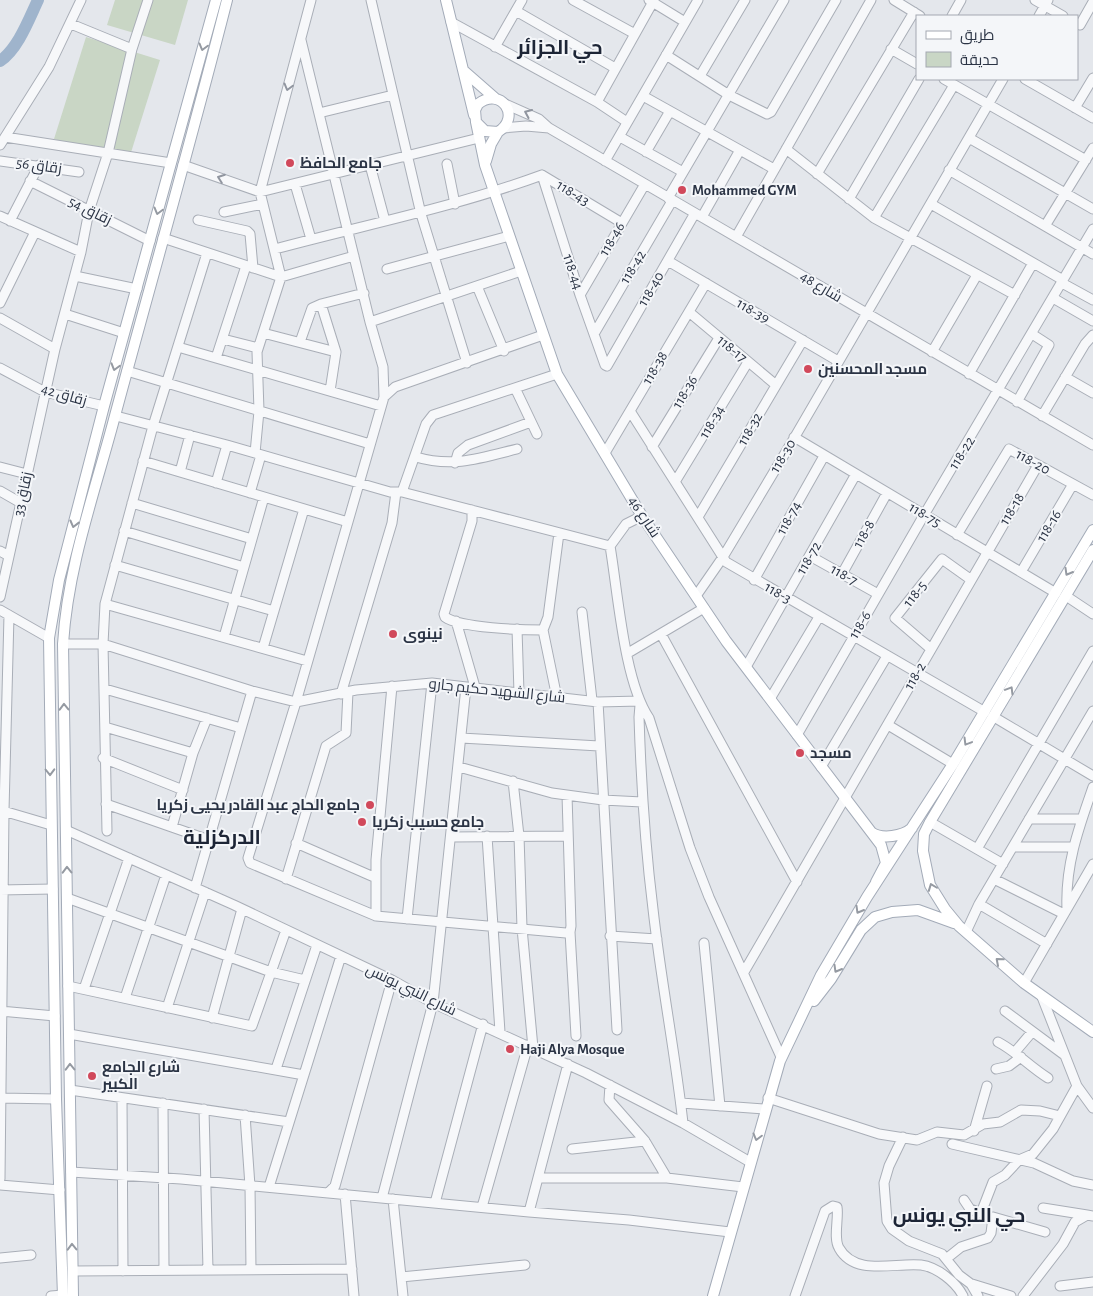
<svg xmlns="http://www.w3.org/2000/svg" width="1093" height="1296" font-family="'Alegreya Sans',Cairo,sans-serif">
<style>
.green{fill:#c9d6c5}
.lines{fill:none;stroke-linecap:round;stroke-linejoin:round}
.river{stroke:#9fb4cc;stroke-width:12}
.minor-casing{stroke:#a9aeb7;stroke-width:11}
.major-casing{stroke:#a3abb8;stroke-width:12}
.minor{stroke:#f7f8fa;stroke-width:9}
.major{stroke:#fff;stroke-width:10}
.oneway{stroke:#959aa2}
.oneway2{stroke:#9196a0}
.poi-dot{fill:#d1495b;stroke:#f4f6f9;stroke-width:2}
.labels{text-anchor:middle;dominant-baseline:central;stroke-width:4;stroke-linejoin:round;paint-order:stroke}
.poi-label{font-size:15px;font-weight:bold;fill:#2b3445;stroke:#f4f6f9;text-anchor:start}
.street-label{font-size:15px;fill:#2b3445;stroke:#f4f6f9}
.district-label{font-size:20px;font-weight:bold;fill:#1d2536;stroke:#f4f6f9}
</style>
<rect width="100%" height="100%" fill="#e4e7ec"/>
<path class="green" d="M 115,0 L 188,0 L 175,45 L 107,25 Z
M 86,37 L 160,60 L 128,162 L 54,139 Z"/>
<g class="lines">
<path class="river" d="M 0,61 C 18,49 29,19 38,0"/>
<defs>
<path id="minor" d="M 371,0 L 421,214 L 467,363
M 573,0 L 635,34
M 649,0 L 685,22
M 894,0 L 920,16
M 1035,0 L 1063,16
M 516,11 L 615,68
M 952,16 L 961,0
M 1039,16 L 1048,0
M 451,22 L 597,102 L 627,122
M 71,24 L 132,49
M 1077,24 L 1080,25 L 1093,2
M 301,40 L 370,322 L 383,367 L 384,397 L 296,702 L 248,858 L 250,863 L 376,916 L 566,933 L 570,932 L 571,926 L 567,795
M 495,47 L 522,0
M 891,49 L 917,64
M 666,55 L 729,95 L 767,114 L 771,112 L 836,0
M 700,76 L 745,0
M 944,79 L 1086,160
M 1025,79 L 1093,118
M 643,96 L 774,169
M 597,102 L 654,0
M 503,103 L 539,119 L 549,128
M 1075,108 L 1093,78
M 319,113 L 393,95
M 503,128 L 526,126 L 549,128 L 1093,445
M 5,137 L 171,163
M 620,137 L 683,172
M 969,138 L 1093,209
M 0,145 L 49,67 L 81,0
M 786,149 L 874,218 L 1015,295
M 646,152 L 670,111
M 0,161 L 79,172
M 605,161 L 698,0
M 447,164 L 455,204
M 183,165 L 260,192 L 479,138
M 370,165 L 385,221
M 949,170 L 1093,254
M 817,174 L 914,12
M 542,175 L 580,295 L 605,365 L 607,366 L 695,213
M 30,181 L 150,241
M 295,184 L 311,239
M 668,198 L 784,0
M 849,199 L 919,79
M 931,204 L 1063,280
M 224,212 L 263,204
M 0,216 L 81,252
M 702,217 L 740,150
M 874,218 L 954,85
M 198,220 L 247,231 L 250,234 L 253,268
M 10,221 L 39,165
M 1045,226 L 1093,148
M 736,237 L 871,0
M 163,238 L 281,277 L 354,256
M 275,249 C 364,225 455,207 542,175 L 622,223
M 668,261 L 838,361
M 387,269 L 509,236
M 75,276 L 137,289
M 1062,283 L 1093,300
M 477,286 L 504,351
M 580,295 L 645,184
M 1053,298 L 1093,321
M 0,303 L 35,232
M 321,304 L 336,352 L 330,391
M 689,312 L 776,385
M 65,314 L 124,333
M 0,318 L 55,349
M 370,322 L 521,271
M 263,333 L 336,352
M 594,334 L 672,201
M 223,339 L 258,348
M 300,342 L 312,308 L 321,304 L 364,293
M 178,347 L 216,358 L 246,266
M 932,352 L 977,275
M 216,358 L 381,406
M 0,368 L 45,392 L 104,406
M 127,371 L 370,444
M 969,374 L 1033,263
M 1065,377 L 1093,393
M 516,390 L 537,434
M 384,397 L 395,387 L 543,335
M 1017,402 L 1049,345 L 1032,334
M 630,411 L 726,562 L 985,712
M 116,416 L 227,445 L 390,492 L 402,492 L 610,546
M 1042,416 L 1085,344 L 1093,335
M 794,437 L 1056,593
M 652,447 L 719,338
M 255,453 L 259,411 L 257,352 L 281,277 L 260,192 L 311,0
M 605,453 L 706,283
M 416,457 C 453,468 481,458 517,449
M 143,461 L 348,522
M 455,463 L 458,453 L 468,445 L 531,422
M 0,467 L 27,474
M 180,472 L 190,435
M 675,482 L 748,362
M 216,483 L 227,445
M 0,491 L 21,503
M 402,492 L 426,424 L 433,415 L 557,374
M 250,493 L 261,455
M 132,503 L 252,539
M 472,510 L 472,521 L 444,614 L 445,617 C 460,628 522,630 543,630
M 642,516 L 626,524 L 610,546 C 618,593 624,681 649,718 L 690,848 L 709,897 L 781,1057
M 698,517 L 803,340
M 124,531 L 244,567
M 957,535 L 1009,449 L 1093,495
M 0,551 L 9,556
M 810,556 L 878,594
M 115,565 L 274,611
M 1024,567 L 1073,484
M 842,574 L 887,493
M 754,580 L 824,456
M 696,596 L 723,557 L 793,440 L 1003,79
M 1066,596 L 1093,614
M 0,597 L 55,349 L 81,252 L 89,211 L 108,153 L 132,49 L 148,0
M 105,604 L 307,661
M 0,610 L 49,638
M 582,612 L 592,700
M 456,621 L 475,687
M 517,629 L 519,693
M 661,634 L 797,882
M 224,637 L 264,497
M 63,644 L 103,644 L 252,691 L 296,702 L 356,690 L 432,683 L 598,702 L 640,701
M 263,648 L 304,509
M 931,649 L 895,618 L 942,559 L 970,579
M 628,653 L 704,608
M 746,667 L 856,474
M 105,689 L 241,728
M 341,694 L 392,523 L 396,492
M 557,698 L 543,630 L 548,617 L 559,533
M 770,699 L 819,617
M 598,702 L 617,1030
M 640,705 L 639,717 C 641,781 645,845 653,909 C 661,981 675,1052 683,1123
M 994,717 L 1093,776
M 888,725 L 953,764
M 105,727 L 193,753
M 797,735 L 924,515 L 1093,229
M 461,738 L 599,746
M 103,758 L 183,790
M 459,767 L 552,793 L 603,800 L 642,802
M 821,767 L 887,656
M 513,781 L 519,836 L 522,928 L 533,1048
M 106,804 L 209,840
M 0,810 L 51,825
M 1029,819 L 1082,819
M 930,822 L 1003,864
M 172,827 L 193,753 L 207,718
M 66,830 L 234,905 L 392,980 L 433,1003 L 586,1073 L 683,1123 L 750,1162
M 107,831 L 103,644 L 105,604 L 153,426 L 207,253
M 487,836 L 500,1032
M 451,837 L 567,836
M 296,843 L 376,878
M 1013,847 L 1073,847
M 977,849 L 1093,651
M 286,879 L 326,746 L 346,733 L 348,692
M 994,879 L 1064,914
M 195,888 L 252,691
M 0,890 L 53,889
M 67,898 L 271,972 L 305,980
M 979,904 L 1047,944
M 1067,909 C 1065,865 1079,827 1093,787
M 376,916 L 376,860 L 392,686
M 407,919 L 432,683
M 570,932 L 576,1036
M 966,932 L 979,904 L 1093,711
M 610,936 L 657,939
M 704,943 L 720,1106
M 744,972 L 1038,465
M 1024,983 L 1093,864
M 68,986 L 252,1026 L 286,930
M 84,989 L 129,858
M 1042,997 L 1077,1086 L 1093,1108
M 125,998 L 166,875
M 167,1008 L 205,892
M 0,1011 L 55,1016
M 1005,1011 L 1063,1054
M 212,1018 L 242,909
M 69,1034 L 304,1075
M 998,1042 C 1017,1052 1030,1067 1048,1078
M 1015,1052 L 1032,1032
M 276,1069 L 317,945
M 996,1069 L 1009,1066 L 1021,1057
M 610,1085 L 609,1100 L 645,1141 L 667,1178
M 70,1090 L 289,1122
M 0,1098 L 56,1099
M 122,1098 L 123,1271
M 768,1098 L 879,1134 L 917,1140 L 937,1132 L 964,1135 L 983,1124 L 1000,1122 L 1021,1110 L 1040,1111 L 1060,1116
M 163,1103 L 164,1270
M 681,1103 L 765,1109
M 204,1109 L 208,1270
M 245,1115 L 250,1186 L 251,1270
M 974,1131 L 987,1086
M 903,1137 L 889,1166 L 884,1183 L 887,1221 L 892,1229 L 909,1241 L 942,1254 L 959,1275 L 971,1284 L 978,1296
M 952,1144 L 1034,1163 L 1073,1181 L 1093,1185
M 572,1149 L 645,1141
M 71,1172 L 181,1179 L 529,1212 L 629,1220 L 730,1232
M 539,1178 L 667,1178 L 743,1187
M 0,1179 L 4,811 L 9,615
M 0,1185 L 60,1190
M 269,1187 L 341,956
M 328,1193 L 335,1186 L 392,980
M 345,1194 L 354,1296
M 382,1198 L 433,1003 L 466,687
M 393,1199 L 403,1296
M 964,1200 L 970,1209 L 986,1215
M 435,1203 L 483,1024
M 482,1207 L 528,1045
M 1043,1208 L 1087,1215
M 529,1212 L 568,1064
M 981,1213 L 993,1182 L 1005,1175 L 1019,1160 L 1033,1154 L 1053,1129 L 1077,1086
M 0,1258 L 31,1255
M 946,1259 L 961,1247 L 988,1238 L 991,1233 L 993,1217 L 1045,1232
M 73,1271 L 352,1269
M 401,1277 L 525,1265
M 972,1284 L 1011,1296
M 1060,1286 L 1093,1282
M 51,1296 L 63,1295
M 795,1296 L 825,1211 L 833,1206 L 837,1207 C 839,1218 833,1238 839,1248 C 855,1277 896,1262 921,1265 C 937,1267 956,1282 963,1296
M 1023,1296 L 1063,1244 L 1075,1222 L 1087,1215 L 1093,1216"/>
<path id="major" d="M 446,0 L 474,115
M 464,71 L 496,99
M 476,122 L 485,131 L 498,132 C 522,117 501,86 478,104 L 475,110 L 476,122 L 485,165 L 557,374 L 642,516 L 726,641 L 881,845 L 886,863 L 876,882
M 486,161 L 491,144 L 498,132
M 1093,550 L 930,822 L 924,834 L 923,851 L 930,885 L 945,909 L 959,926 L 1024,983 L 1093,1032
M 871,832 C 882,840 903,836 912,828
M 814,1001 L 831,979 L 861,930 L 875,917 L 892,912 L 918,910 L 954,923
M 63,1296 L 56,1099 L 49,638 L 59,580 L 104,406 L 216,0
M 73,1296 L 63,644 C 68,564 96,489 116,412 C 153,275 192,138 227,0
M 713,1296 L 780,1061 L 821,975 L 867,897 L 953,764 L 1093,530"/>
</defs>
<use href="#minor" class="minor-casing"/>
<use href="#major" class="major-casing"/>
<use href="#minor" class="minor"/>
<use href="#major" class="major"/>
</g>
<defs><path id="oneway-chevron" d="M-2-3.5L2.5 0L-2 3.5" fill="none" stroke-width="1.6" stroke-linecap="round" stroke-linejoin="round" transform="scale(1.25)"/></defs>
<g class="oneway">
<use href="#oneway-chevron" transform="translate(203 47) rotate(105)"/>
<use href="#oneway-chevron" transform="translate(158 211) rotate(105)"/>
<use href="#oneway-chevron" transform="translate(115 367) rotate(106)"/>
<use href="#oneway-chevron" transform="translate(74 524) rotate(104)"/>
<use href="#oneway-chevron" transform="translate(1068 572) rotate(120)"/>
<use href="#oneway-chevron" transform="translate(1010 690) rotate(-59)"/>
<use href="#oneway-chevron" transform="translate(64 707) rotate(-91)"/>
<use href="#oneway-chevron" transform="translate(967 742) rotate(121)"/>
<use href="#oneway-chevron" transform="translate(50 772) rotate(89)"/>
<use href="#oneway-chevron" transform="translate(67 870) rotate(-91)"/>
<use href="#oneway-chevron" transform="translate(932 887) rotate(-111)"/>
<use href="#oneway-chevron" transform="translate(859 910) rotate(120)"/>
<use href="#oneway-chevron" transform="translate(999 961) rotate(-139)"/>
<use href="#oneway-chevron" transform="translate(837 969) rotate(120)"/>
<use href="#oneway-chevron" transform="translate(70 1067) rotate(-91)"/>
<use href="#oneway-chevron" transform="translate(757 1137) rotate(105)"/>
<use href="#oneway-chevron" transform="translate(72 1247) rotate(-91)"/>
</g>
<g class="oneway2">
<use href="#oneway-chevron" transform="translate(288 87) rotate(105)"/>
<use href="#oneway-chevron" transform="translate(528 113) rotate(-156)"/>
<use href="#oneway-chevron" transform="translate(221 178) rotate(-160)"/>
</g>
<g class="poi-dot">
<circle cx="290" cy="163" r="5"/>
<circle cx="682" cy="190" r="5"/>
<circle cx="808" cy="369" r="5"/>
<circle cx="393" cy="634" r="5"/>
<circle cx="800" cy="753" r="5"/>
<circle cx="370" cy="805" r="5"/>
<circle cx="362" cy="822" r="5"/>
<circle cx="510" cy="1049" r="5"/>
<circle cx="92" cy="1076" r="5"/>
</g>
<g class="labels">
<g class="poi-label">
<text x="300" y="163">جامع الحافظ</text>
<text x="692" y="190">Mohammed GYM</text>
<text x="818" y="369">مسجد المحسنين</text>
<text x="403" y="634">نينوى</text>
<text x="810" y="753">مسجد</text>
<text x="360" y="805" text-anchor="end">جامع الحاج عبد القادر يحيى زكريا</text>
<text x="372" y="822">جامع حسيب زكريا</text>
<text x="520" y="1049">Haji Alya Mosque</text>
<text x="102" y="1067">شارع الجامع<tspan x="102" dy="17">الكبير</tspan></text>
</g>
<g class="street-label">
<text transform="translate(39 166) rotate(8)">زقاق 56</text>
<text transform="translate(573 193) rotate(32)">118-43</text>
<text transform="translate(90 211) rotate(26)">زقاق 54</text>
<text transform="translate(612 239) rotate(-60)">118-46</text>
<text transform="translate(633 267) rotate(-59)">118-42</text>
<text transform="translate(573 272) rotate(72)">118-44</text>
<text transform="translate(821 287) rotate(31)">شارع 48</text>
<text transform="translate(651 289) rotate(-60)">118-40</text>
<text transform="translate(753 311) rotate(30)">118-39</text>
<text transform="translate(732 349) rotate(40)">118-17</text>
<text transform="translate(655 368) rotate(-59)">118-38</text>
<text transform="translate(685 392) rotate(-59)">118-36</text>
<text transform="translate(64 395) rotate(16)">زقاق 42</text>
<text transform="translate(712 422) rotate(-59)">118-34</text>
<text transform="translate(750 429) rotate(-60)">118-32</text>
<text transform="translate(962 453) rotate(-58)">118-22</text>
<text transform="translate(783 456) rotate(-59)">118-30</text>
<text transform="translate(1033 462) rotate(29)">118-20</text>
<text transform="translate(23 494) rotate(-78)">زقاق 33</text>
<text transform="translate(1012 509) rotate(-59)">118-18</text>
<text transform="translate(925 515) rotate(31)">118-75</text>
<text transform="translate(644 517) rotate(57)">شارع 46</text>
<text transform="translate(789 518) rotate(-61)">118-74</text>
<text transform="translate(1049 526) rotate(-59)">118-16</text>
<text transform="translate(864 534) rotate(-61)">118-8</text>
<text transform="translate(809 558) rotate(-60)">118-72</text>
<text transform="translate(844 575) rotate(29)">118-7</text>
<text transform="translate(778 593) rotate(30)">118-3</text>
<text transform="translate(915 594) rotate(-52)">118-5</text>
<text transform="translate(860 625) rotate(-60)">118-6</text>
<text transform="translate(915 676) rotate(-60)">118-2</text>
<text transform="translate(497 691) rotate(6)">شارع الشهيد حكيم جارو</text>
<text transform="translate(411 990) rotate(26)">شارع النبي يونس</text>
</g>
<g class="district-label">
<text x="560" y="48">حي الجزائر</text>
<text x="222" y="838">الدركزلية</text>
<text x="959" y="1216">حي النبي يونس</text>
</g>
</g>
<rect x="916" y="15" width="162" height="65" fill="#f4f6f9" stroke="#a4a8b1"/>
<rect x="926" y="31" width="25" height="8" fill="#ffffff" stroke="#a4a8b1"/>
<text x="960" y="40" font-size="15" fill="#2b3445">طريق</text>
<rect x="926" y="52" width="25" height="15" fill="#c9d6c5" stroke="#a4a8b1"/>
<text x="960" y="65" font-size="15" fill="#2b3445">حديقة</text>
</svg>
